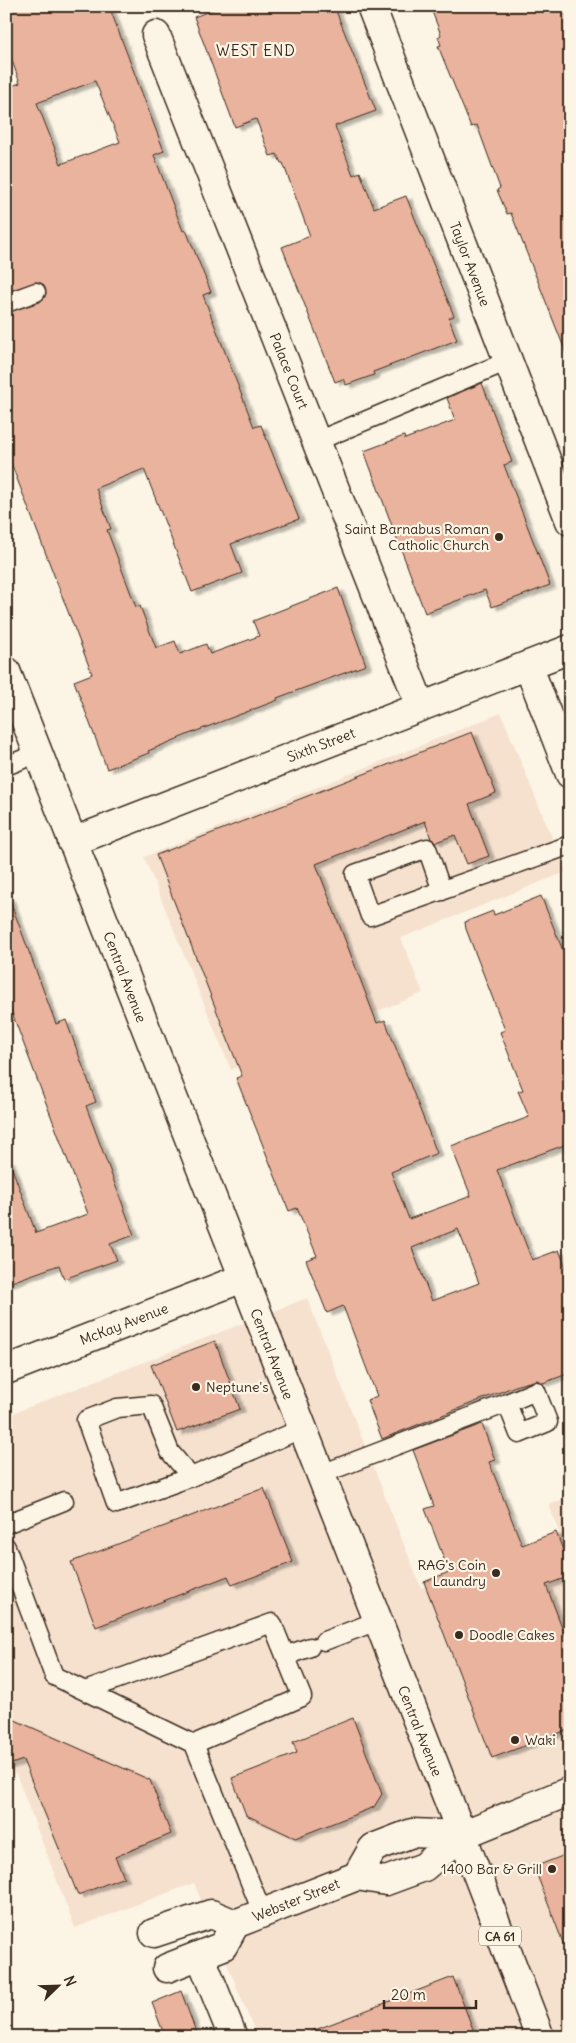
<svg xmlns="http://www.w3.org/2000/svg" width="576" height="2043" font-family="Delius,sans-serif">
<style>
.built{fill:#f6e1cf}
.building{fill:#e9b39d;stroke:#3b2a1e;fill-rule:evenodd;filter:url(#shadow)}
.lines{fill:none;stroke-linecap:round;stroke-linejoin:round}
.lane-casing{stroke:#3b2a1e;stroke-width:21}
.street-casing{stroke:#3b2a1e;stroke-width:31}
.secondary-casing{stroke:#3b2a1e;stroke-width:31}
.primary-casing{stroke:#3b2a1e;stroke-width:31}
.lane{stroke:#fcf5e5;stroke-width:18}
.street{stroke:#fcf5e5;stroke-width:28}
.secondary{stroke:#fcf5e5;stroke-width:28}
.primary{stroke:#fcf5e5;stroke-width:28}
.poi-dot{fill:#3b2a1e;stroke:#fcf5e5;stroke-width:2}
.labels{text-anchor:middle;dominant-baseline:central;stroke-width:4.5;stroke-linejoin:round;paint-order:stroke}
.shield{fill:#fcf5e5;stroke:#75675a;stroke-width:1}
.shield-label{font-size:12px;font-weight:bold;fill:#3b2a1e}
.street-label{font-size:14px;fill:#3b2a1e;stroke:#fcf5e5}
.poi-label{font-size:14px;fill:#3b2a1e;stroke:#fcf5e5;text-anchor:end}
.neighbourhood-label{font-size:15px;letter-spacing:1px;fill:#3b2a1e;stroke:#fcf5e5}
</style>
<defs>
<filter id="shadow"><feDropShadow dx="5.5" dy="3" stdDeviation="1" flood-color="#0004"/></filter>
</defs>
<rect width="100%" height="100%" fill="#fcf5e5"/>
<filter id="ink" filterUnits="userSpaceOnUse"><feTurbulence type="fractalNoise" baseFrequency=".02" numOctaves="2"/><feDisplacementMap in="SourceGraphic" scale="10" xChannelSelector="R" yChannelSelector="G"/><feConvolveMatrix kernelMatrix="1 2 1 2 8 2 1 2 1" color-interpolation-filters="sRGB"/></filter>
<g filter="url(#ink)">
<path class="built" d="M 501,713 L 566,872 L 401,938 L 423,993 L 231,1070 L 144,857 Z
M 307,1298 L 421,1588 L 559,1533 L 549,1505 L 570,1496 L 570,2037 L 257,2037 L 194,1883 L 75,1928 L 16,1774 L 6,1777 L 6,1416 Z"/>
<path class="building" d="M 6,6 L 109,6 L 164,151 L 154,155 L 183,231 L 186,230 L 211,292 L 203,295 L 254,427 L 261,425 L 299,519 L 231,544 L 242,573 L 192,592 L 144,469 L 96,488 L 111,529 L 107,530 L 136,607 L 140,606 L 156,648 L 175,641 L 180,654 L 206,644 L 210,654 L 259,636 L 253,621 L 338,588 L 366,665 L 277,698 L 278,700 L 194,732 L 148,751 L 149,753 L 107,769 L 74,681 L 92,674 L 6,450 L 6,313 L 40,302 L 46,293 L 43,284 L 37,282 L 6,292 L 6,88 L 20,83 L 6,44 ZM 95,81 L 120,142 L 61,164 L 37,103 Z
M 223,6 L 334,6 L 376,111 L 335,126 L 353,175 L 360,172 L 374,208 L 406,196 L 454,316 L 449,318 L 457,340 L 373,372 L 374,375 L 346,385 L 343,379 L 335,382 L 282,247 L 310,236 L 283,163 L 281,163 L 277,154 L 270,156 L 256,119 L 235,127 L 194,17 Z
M 430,6 L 570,6 L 570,357 L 568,358 L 511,213 L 507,214 L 497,190 L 500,188 L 477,125 L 471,127 L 438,46 L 441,45 L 438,37 L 441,35 Z
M 482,383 L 512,462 L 504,465 L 550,585 L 492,607 L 485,590 L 425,613 L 364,451 L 404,436 L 405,439 L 455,420 L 447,398 Z
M 472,732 L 496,793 L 469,804 L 489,856 L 467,864 L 455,835 L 436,842 L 431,839 L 425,821 L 316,864 L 377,1023 L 385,1020 L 437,1153 L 391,1172 L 409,1219 L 471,1196 L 451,1146 L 529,1117 L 518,1091 L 523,1090 L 500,1032 L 505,1030 L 466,929 L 465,922 L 493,911 L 494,915 L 541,896 L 570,968 L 570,1143 L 497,1170 L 532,1260 L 559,1250 L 570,1278 L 570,1373 L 543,1383 L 537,1380 L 518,1385 L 382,1439 L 367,1400 L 377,1396 L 343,1306 L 327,1313 L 306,1260 L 317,1256 L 297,1208 L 289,1211 L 236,1078 L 242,1076 L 156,855 ZM 458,1229 L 479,1283 L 432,1301 L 412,1248 Z
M 6,898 L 9,898 L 56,1024 L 66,1020 L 96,1102 L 86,1106 L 134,1235 L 110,1244 L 117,1260 L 64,1279 L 59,1265 L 6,1284 L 6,1160 L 9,1160 L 36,1233 L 88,1214 L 6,997 Z
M 215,1341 L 240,1409 L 177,1432 L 151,1365 Z
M 482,1424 L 495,1460 L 489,1462 L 522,1545 L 556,1532 L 570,1568 L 570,1576 L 546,1585 L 570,1648 L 570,1729 L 492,1758 L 424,1582 L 449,1572 L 425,1509 L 434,1506 L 413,1450 Z
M 264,1488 L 293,1562 L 232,1585 L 228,1576 L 96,1627 L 71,1562 Z
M 6,1716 L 150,1780 L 171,1834 L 115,1857 L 124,1877 L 78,1895 L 23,1760 L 6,1766 Z
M 353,1718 L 382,1794 L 374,1807 L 295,1838 L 246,1815 L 232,1778 L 297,1753 L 293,1742 Z
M 570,1853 L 570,1955 L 568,1956 L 534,1867 Z
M 453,1977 L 476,2037 L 303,2037 L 302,2035 Z
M 181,1991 L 198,2037 L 165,2037 L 152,2003 Z"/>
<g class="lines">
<defs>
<path id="lane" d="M 6,303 L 36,292
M 317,441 L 508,361
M 6,766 L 38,753
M 442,891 L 427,848 L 355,874 L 370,916 L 570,845
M 319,1475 L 507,1403 L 519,1434 L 548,1422 L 536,1391 L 507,1403
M 191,1477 L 116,1504 L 86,1420 L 117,1408 L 151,1405 L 170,1452 L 191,1477 L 301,1429
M 6,1524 L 64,1501
M 6,1547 L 54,1676 L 194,1744 L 263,1914
M 324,1641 L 377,1621
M 285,1656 L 310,1647
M 85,1691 L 272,1623 L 302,1697 L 194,1744"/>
<path id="street" d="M 371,6 L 570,521
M 156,35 L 421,707
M 528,665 L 570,774
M 72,842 L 570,649
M 6,1370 L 243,1278
M 357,1876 L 373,1848 L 412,1833 L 462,1835
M 154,1933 L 211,1914 L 235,1924
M 200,1955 L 233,2037
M 167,1968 L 223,1946 L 235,1924 L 357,1876 L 386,1881 L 424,1867 L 462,1835"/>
<path id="secondary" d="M 6,671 L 462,1835"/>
<path id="primary" d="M 540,2037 L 462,1835 L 570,1791"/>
</defs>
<use href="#lane" class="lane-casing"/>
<use href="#street" class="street-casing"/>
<use href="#secondary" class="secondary-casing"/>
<use href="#primary" class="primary-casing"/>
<use href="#lane" class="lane"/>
<use href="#street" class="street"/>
<use href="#secondary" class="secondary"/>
<use href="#primary" class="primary"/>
</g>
</g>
<g class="poi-dot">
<circle cx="499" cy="537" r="5"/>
<circle cx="196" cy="1387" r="5"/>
<circle cx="496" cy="1573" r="5"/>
<circle cx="459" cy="1635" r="5"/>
<circle cx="515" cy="1740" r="5"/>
<circle cx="552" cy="1869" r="5"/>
</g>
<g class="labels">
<rect class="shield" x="479" y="1926.5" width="42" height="19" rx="4"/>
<g class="shield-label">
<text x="500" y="1936">CA 61</text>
</g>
<g class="street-label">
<text transform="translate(470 264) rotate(69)">Taylor Avenue</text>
<text transform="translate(289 371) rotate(68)">Palace Court</text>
<text transform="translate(321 745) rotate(-21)">Sixth Street</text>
<text transform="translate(125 977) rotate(69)">Central Avenue</text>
<text transform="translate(124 1324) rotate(-21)">McKay Avenue</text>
<text transform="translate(272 1354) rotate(69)">Central Avenue</text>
<text transform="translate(420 1731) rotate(68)">Central Avenue</text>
<text transform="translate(296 1900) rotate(-22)">Webster Street</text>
</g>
<g class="poi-label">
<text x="489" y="529">Saint Barnabus Roman<tspan x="489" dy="16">Catholic Church</tspan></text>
<text x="206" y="1387" text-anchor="start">Neptune's</text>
<text x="486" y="1565">RAG's Coin<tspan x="486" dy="16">Laundry</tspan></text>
<text x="469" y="1635" text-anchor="start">Doodle Cakes</text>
<text x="525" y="1740" text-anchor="start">Waki</text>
<text x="542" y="1869">1400 Bar &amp; Grill</text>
</g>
<g class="neighbourhood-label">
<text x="256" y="50">WEST END</text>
</g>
</g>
<rect width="576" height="2043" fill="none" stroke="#fcf5e5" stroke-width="25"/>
<rect x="12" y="12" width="551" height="2018" fill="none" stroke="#3b2a1e" stroke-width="2" filter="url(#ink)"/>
<g transform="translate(58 1986) rotate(67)" stroke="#fcf5e5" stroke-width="4" paint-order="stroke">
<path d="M0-4L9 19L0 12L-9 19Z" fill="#3b2a1e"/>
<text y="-8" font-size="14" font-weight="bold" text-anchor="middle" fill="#3b2a1e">N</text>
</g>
<path d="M384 2000v8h92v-8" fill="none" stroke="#3b2a1e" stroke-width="2.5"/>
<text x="391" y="2000" font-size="15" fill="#3b2a1e" stroke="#fcf5e5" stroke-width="4" paint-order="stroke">20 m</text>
</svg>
